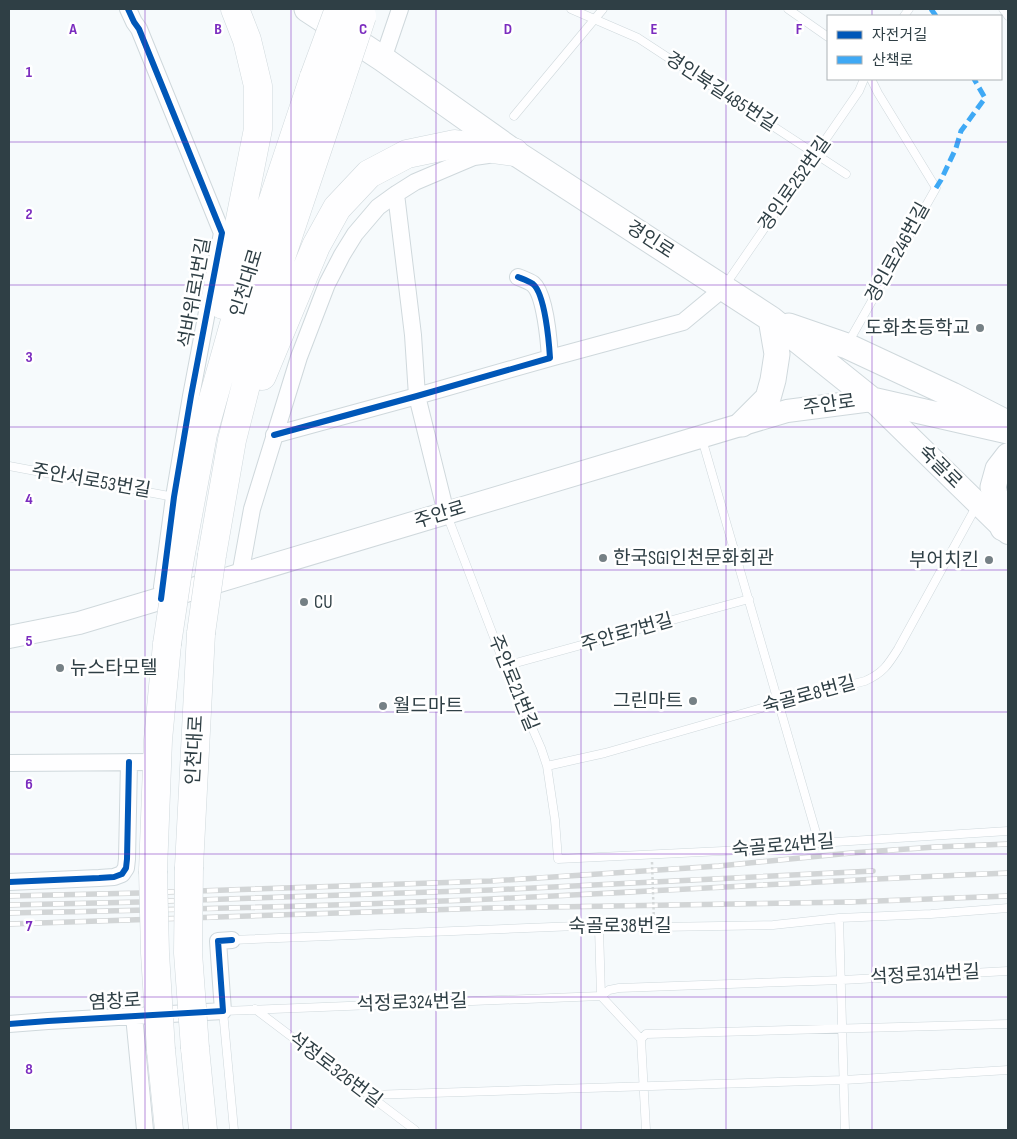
<svg xmlns="http://www.w3.org/2000/svg" width="1017" height="1139" font-family="'Sofia Sans Condensed','Noto Sans KR',sans-serif">
<style>
.lines{fill:none;stroke-linecap:round;stroke-linejoin:round}
.lane-casing{stroke:#cfd8dc;stroke-width:9}
.street-casing{stroke:#cfd8dc;stroke-width:18}
.secondary-casing{stroke:#cfd8dc;stroke-width:24}
.primary-casing{stroke:#cfd8dc;stroke-width:27}
.highway-casing{stroke:#cfd8dc;stroke-width:29}
.lane{stroke:#fefeff;stroke-width:8}
.street{stroke:#fefeff;stroke-width:16}
.secondary{stroke:#fefeff;stroke-width:22}
.primary{stroke:#fefeff;stroke-width:25}
.highway{stroke:#fefeff;stroke-width:28}
.rail-casing{stroke:#d2d5d6;stroke-width:5.5}
.rail{stroke:#fff;stroke-width:4;stroke-dasharray:11;stroke-linecap:butt}
.highway-bridge-casing{stroke:#cfd8dc;stroke-width:29;stroke-linecap:butt}
.path-bridge{stroke:#d5d9da;stroke-width:2.5;stroke-dasharray:2.5 2.5;stroke-linecap:butt}
.highway-bridge{stroke:#fefeff;stroke-width:28}
.quiet{stroke:#3fa9f5;stroke-width:5;stroke-dasharray:10 5;stroke-linecap:butt}
.cycleway-casing{stroke:#fff;stroke-width:9}
.cycleway{stroke:#0057b8;stroke-width:6}
.grid{fill:none;stroke:#7b2cbf;stroke-width:1;stroke-opacity:0.55}
.poi-dot{fill:#758085;stroke:#fff;stroke-width:2}
.labels{text-anchor:middle;dominant-baseline:central;stroke-width:5;stroke-linejoin:round;paint-order:stroke}
.street-label{font-size:19px;fill:#2f3f45;stroke:#fff}
.poi-label{font-size:19px;fill:#2f3f45;stroke:#fff;text-anchor:start}
.grid-label{font-size:16px;text-anchor:middle;font-weight:bold;fill:#7b2cbf;stroke:#fff;stroke-width:5;stroke-linejoin:round;paint-order:stroke}
</style>
<rect width="100%" height="100%" fill="#f6fafc"/>
<g class="lines">
<defs>
<path id="lane" d="M 571,9 L 638,38 L 846,174
M 788,9 L 828,37
M 1003,9 L 1008,16
M 904,16 L 909,9
M 514,116 L 603,9
M 726,284 L 859,91 L 864,79
M 848,343 L 936,188 L 878,93 L 871,79
M 702,439 L 819,843
M 9,466 L 174,497
M 447,515 L 505,666 L 541,748 L 547,766 L 555,820 L 558,859 L 765,849 L 819,843 L 1008,831
M 505,666 L 749,599
M 547,766 L 605,753 L 779,703 L 865,681 C 883,673 888,665 898,649 L 977,505
M 839,918 L 845,1130
M 599,928 L 601,996 L 641,1039 L 646,1130
M 232,940 L 577,926 L 599,928 L 773,925 L 839,918 L 931,914 L 1008,908
M 255,1009 L 415,1130
M 641,1039 L 646,1034 L 1008,1024
M 369,1095 L 844,1080 L 1008,1070
M 234,1130 L 223,1011 L 601,996 L 609,990 L 619,988 L 842,980 L 1008,971"/>
<path id="street" d="M 128,9 L 134,22 L 139,29 L 222,233 L 191,396 L 174,497 L 162,587
M 383,59 L 400,9
M 396,194 L 413,335 L 417,396 L 446,513
M 550,358 L 683,322 L 724,288
M 274,435 L 417,396 L 550,358 C 549,342 545,294 533,284 C 529,281 523,279 518,277
M 240,575 L 252,509 L 299,357 L 327,284 L 342,255 L 355,234 L 378,207 L 396,194 L 415,182 L 455,165 L 474,157 L 488,155
M 9,763 L 157,762
M 9,882 L 99,878 L 114,877 L 122,874 L 126,868 L 127,859 L 129,762
M 134,1016 L 145,1130
M 9,1024 L 48,1021 L 223,1011 L 218,941 L 232,940"/>
<path id="secondary" d="M 9,637 L 79,623 L 787,411 L 872,400 L 1008,533"/>
<path id="primary" d="M 307,9 L 383,59 L 514,152 L 771,319 L 872,400 L 1008,431
M 789,326 L 847,346 L 952,395 L 1001,420
M 742,424 L 768,398 L 773,380 L 777,354 L 771,319
M 1003,528 L 993,487 L 998,469 L 1008,456"/>
<path id="highway" d="M 223,305 L 258,129 L 258,86 L 247,40 L 235,9
M 262,376 L 316,246 L 337,208 L 369,174 L 407,154 L 455,144 L 514,152
M 212,555 L 232,440 L 270,290 L 337,91
M 179,564 L 203,434 L 247,278 L 314,77
M 189,867 L 201,633
M 153,871 L 158,740 L 167,644
M 195,1048 L 203,1130
M 161,1050 L 169,1130"/>
</defs>
<use href="#lane" class="lane-casing"/>
<use href="#street" class="street-casing"/>
<use href="#secondary" class="secondary-casing"/>
<use href="#primary" class="primary-casing"/>
<use href="#highway" class="highway-casing"/>
<use href="#lane" class="lane"/>
<use href="#street" class="street"/>
<use href="#secondary" class="secondary"/>
<use href="#primary" class="primary"/>
<use href="#highway" class="highway"/>
<defs>
<path id="rail" d="M 9,896 L 140,893 L 491,881 L 719,866 L 851,853 L 935,847 L 1008,844
M 9,905 L 140,902 L 491,890 L 873,871
M 9,913 C 170,910 330,906 491,899 C 664,891 836,880 1008,873
M 9,924 L 490,908 L 851,902 L 1008,896"/>
</defs>
<use href="#rail" class="rail-casing"/>
<use href="#rail" class="rail"/>
<defs>
<path id="highway-bridge" d="M 314,77 L 339,9
M 337,91 L 362,16
M 201,633 L 212,555
M 167,644 L 179,564
M 189,867 L 188,953 L 195,1048
M 153,871 L 155,953 L 161,1050"/>
</defs>
<use href="#highway-bridge" class="highway-bridge-casing"/>
<path class="path-bridge" d="M 652,862 L 654,923"/>
<use href="#highway-bridge" class="highway-bridge"/>
<path class="quiet" d="M 931,9 L 936,16
M 936,188 L 941,180 L 956,148 L 961,131 L 985,98 L 974,79"/>
<defs>
<path id="cycleway" d="M 128,9 L 134,22 L 139,29 L 222,233 L 191,396 L 174,497 L 161,599
M 274,435 L 417,396 L 550,358 C 549,342 545,294 533,284 C 529,281 523,279 518,277
M 9,882 L 99,878 L 114,877 L 122,874 L 126,868 L 127,859 L 129,762
M 9,1024 L 48,1021 L 223,1011 L 218,941 L 232,940"/>
</defs>
<use href="#cycleway" class="cycleway-casing"/>
<use href="#cycleway" class="cycleway"/>
</g>
<path class="grid" d="M 145,9 L 145,1130M 291,9 L 291,1130M 436,9 L 436,1130M 581,9 L 581,1130M 726,9 L 726,1130M 872,9 L 872,16M 872,79 L 872,1130M 9,142 L 1008,142M 9,285 L 1008,285M 9,427 L 1008,427M 9,570 L 1008,570M 9,712 L 1008,712M 9,854 L 1008,854M 9,997 L 1008,997"/>
<g class="poi-dot">
<circle cx="980" cy="328" r="5"/>
<circle cx="603" cy="558" r="5"/>
<circle cx="989" cy="560" r="5"/>
<circle cx="304" cy="602" r="5"/>
<circle cx="60" cy="668" r="5"/>
<circle cx="693" cy="701" r="5"/>
<circle cx="383" cy="706" r="5"/>
</g>
<g class="labels">
<g class="street-label">
<text transform="translate(721 92) rotate(33)">경인북길485번길</text>
<text transform="translate(795 184) rotate(-55)">경인로252번길</text>
<text transform="translate(650 240) rotate(33)">경인로</text>
<text transform="translate(898 253) rotate(-61)">경인로246번길</text>
<text transform="translate(247 283) rotate(-73)">인천대로</text>
<text transform="translate(195 293) rotate(-80)">석바위로1번길</text>
<text transform="translate(829 405) rotate(-8)">주안로</text>
<text transform="translate(940 467) rotate(45)">숙골로</text>
<text transform="translate(91 481) rotate(10)">주안서로53번길</text>
<text transform="translate(440 515) rotate(-17)">주안로</text>
<text transform="translate(627 633) rotate(-16)">주안로7번길</text>
<text transform="translate(513 683) rotate(68)">주안로21번길</text>
<text transform="translate(809 695) rotate(-15)">숙골로8번길</text>
<text transform="translate(195 750) rotate(-87)">인천대로</text>
<text transform="translate(783 846) rotate(-5)">숙골로24번길</text>
<text x="620" y="926">숙골로38번길</text>
<text transform="translate(925 975) rotate(-3)">석정로314번길</text>
<text transform="translate(115 1002) rotate(-3)">염창로</text>
<text transform="translate(412 1003) rotate(-2)">석정로324번길</text>
<text transform="translate(335 1070) rotate(37)">석정로326번길</text>
</g>
<g class="poi-label">
<text x="970" y="328" text-anchor="end">도화초등학교</text>
<text x="613" y="558">한국SGI인천문화회관</text>
<text x="979" y="560" text-anchor="end">부어치킨</text>
<text x="314" y="602">CU</text>
<text x="70" y="668">뉴스타모텔</text>
<text x="683" y="701" text-anchor="end">그린마트</text>
<text x="393" y="706">월드마트</text>
</g>
</g>
<g class="grid-label">
<text x="73" y="34">A</text>
<text x="218" y="34">B</text>
<text x="363" y="34">C</text>
<text x="508" y="34">D</text>
<text x="654" y="34">E</text>
<text x="799" y="34">F</text>
<text x="29" y="77">1</text>
<text x="29" y="219">2</text>
<text x="29" y="362">3</text>
<text x="29" y="504">4</text>
<text x="29" y="646">5</text>
<text x="29" y="789">6</text>
<text x="29" y="931">7</text>
<text x="29" y="1074">8</text>
</g>
<rect width="1017" height="1139" fill="none" stroke="#2f3f45" stroke-width="20"/>
<rect x="827" y="15" width="175" height="65" fill="#ffffff" stroke="#acb2b5"/>
<rect x="837" y="31" width="25" height="8" fill="#0057b8" stroke="#acb2b5"/>
<text x="872" y="40" font-size="15" fill="#2f3f45">자전거길</text>
<rect x="837" y="56" width="25" height="8" fill="#3fa9f5" stroke="#acb2b5"/>
<text x="872" y="65" font-size="15" fill="#2f3f45">산책로</text>
</svg>
